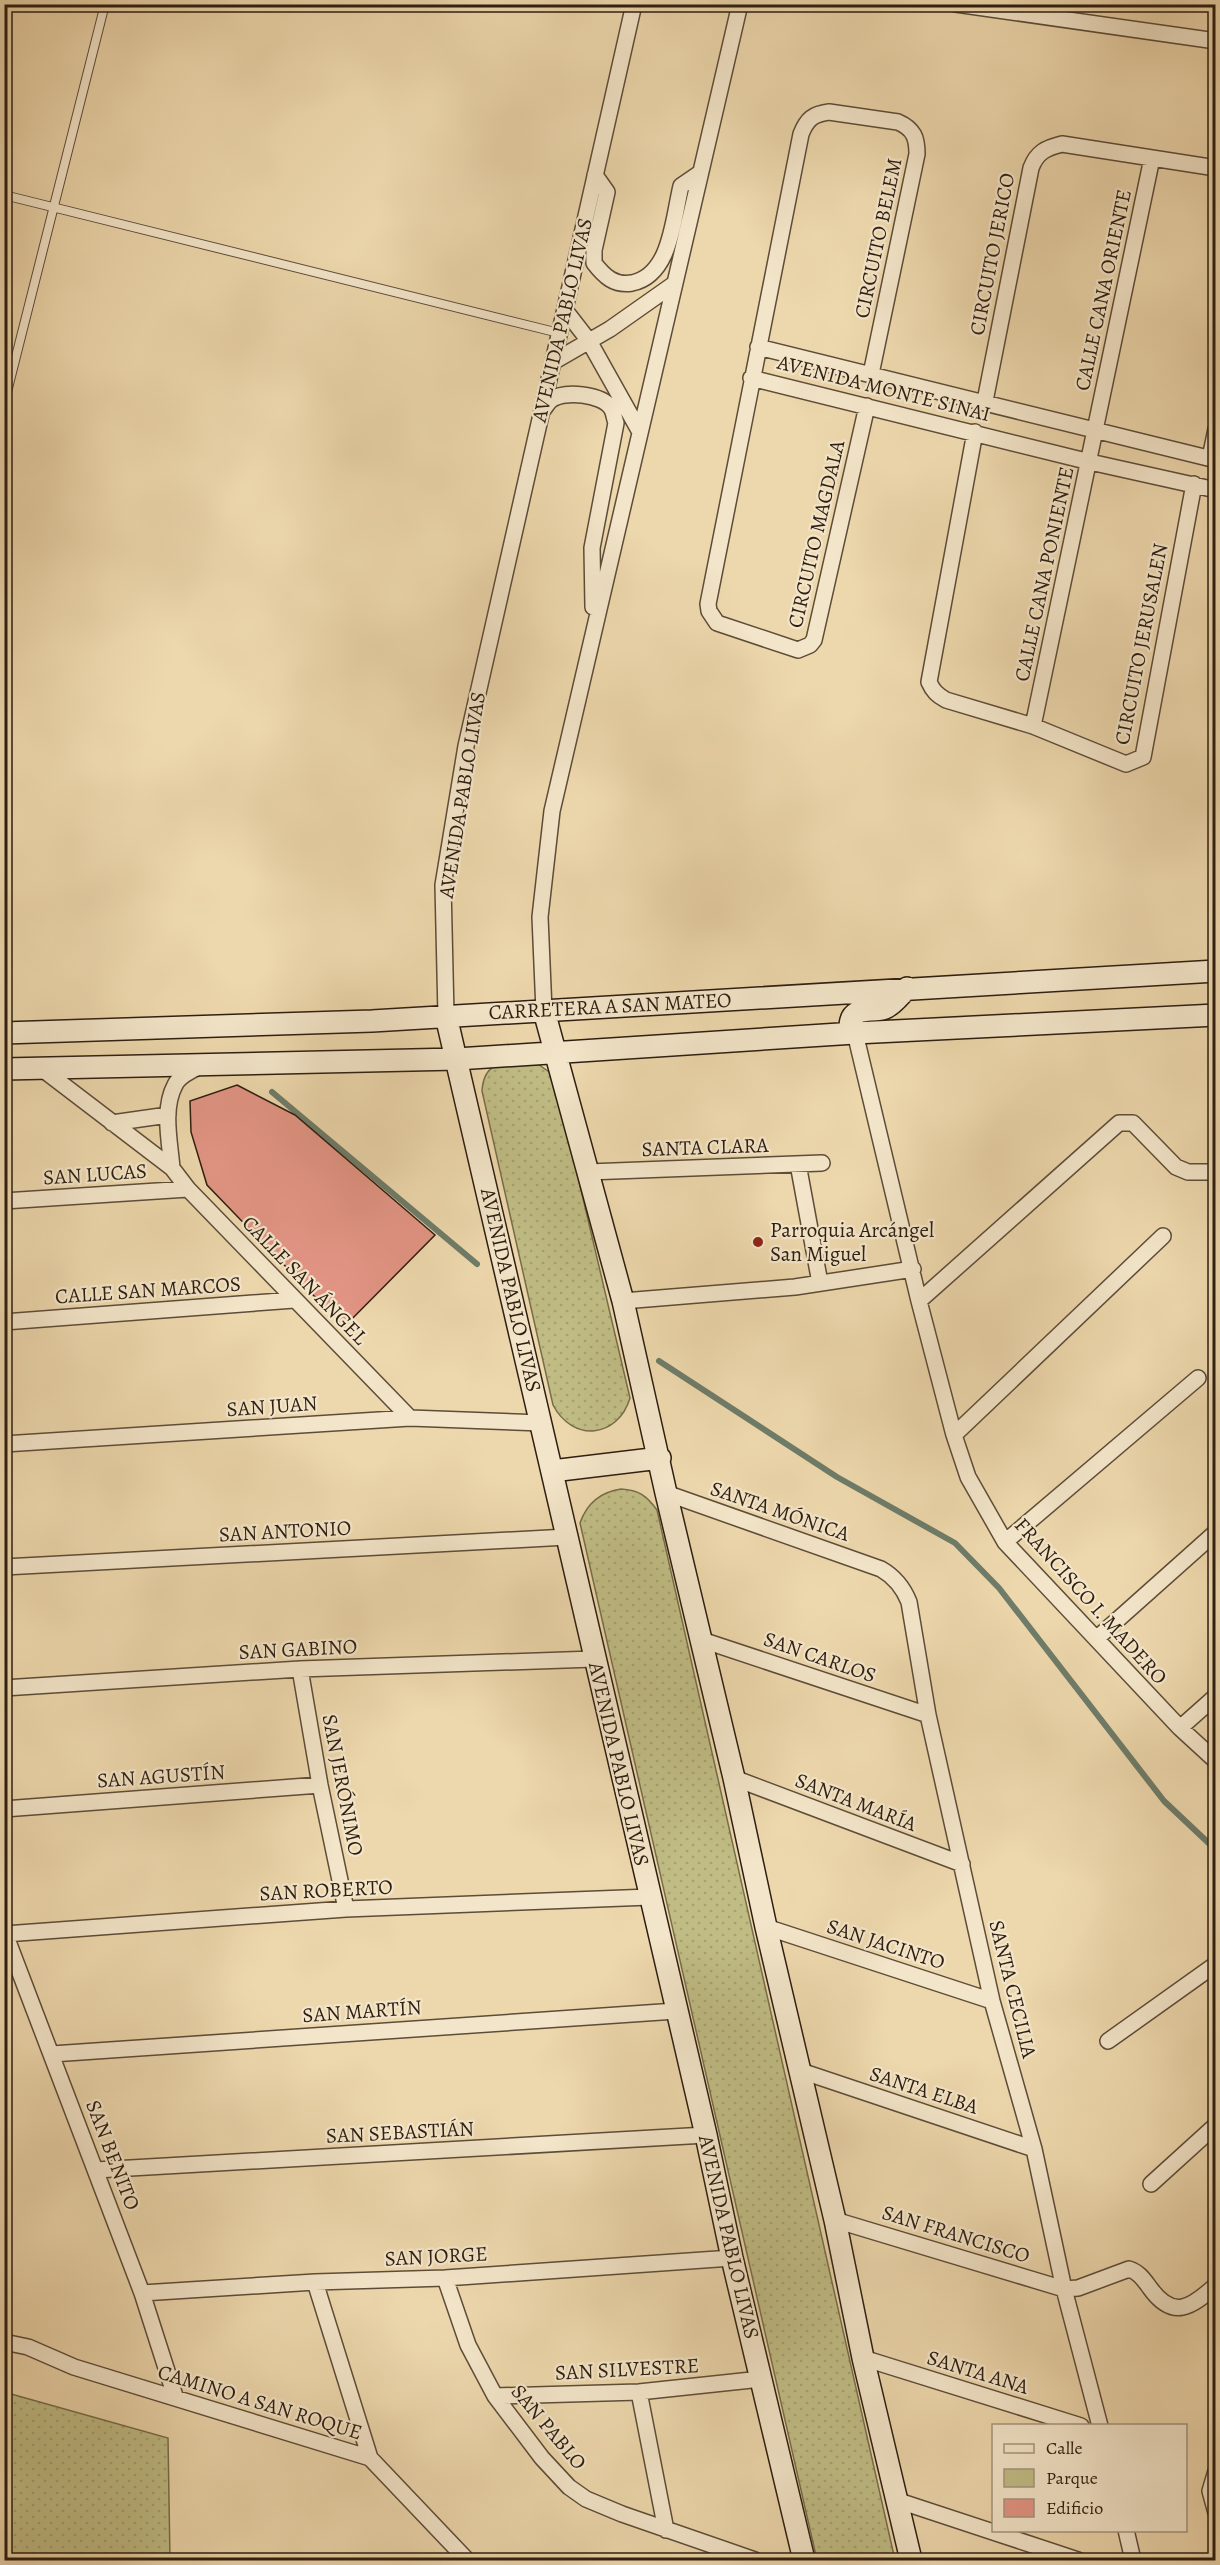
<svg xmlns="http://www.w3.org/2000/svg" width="1220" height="2565" font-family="Alegreya,serif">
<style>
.green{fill:url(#green-dots);stroke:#766d4a;stroke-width:1.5}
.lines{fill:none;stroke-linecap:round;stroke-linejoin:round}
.stream{stroke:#6e7c69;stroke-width:6}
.building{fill:#e29484;stroke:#2d1e11;stroke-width:1.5}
.lane-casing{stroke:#5d4c38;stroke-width:10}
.street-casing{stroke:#5d4c38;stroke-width:18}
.secondary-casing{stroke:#2d1e11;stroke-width:24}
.lane{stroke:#f3e5c9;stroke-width:8}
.street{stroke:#f3e5c9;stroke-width:15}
.secondary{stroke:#f3e5c9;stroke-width:21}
.poi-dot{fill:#8f2418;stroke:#f3e5c9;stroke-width:2}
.labels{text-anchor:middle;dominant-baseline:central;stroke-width:4.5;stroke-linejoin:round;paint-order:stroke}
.street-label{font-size:21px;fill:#2d1e11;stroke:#f3e5c9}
.poi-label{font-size:21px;fill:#2d1e11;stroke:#f3e5c9;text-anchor:start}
</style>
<defs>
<pattern id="green-dots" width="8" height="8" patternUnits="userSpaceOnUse" patternTransform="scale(1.5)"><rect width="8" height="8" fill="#c0bc84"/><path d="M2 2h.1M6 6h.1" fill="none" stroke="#a5a171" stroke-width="1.8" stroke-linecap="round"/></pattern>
</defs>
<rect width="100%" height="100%" fill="#edd7ac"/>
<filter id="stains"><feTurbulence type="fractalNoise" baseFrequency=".00333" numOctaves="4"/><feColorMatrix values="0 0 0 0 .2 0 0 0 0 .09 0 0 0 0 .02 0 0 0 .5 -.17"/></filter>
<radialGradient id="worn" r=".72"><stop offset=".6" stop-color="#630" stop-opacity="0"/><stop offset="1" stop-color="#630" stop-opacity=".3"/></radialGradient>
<path class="green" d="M 535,1062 L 552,1074 L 557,1088 L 630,1398 C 618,1438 573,1443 553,1405 L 482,1091 C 484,1057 509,1063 535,1062 Z
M 621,1489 C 639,1490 647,1496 657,1510 L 895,2560 L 817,2560 L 580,1523 C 587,1503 600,1492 621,1489 Z
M 4,2392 L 168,2438 L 170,2560 L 5,2560 Z"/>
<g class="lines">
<path class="stream" d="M 272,1092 L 477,1264
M 659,1361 L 837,1477 L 955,1543 L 999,1588 L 1164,1801 L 1216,1850"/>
</g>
<path class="building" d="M 237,1085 L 295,1115 L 435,1235 L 344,1327 L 207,1185 L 191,1132 L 190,1101 Z"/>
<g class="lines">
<defs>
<path id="lane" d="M 4,195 L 559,333
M 4,404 L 105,4"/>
<path id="street" d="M 956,4 L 1216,41
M 595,175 L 607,192 L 594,250 L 594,263 C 604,276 614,286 632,283 C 671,275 673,219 681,186 L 700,173
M 565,310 L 589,341 L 640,432
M 758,347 L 1216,460
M 553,362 L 610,329 L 674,284
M 751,378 L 1090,462 L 1216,490
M 985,401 L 1031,168 C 1037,152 1046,148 1062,144 L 1216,168
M 867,406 L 814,640 L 810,645 L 798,650 L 717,623 L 709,611 L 708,604 L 801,134 C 807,119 813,114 829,112 L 898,122 C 914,129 917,138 917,154 L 871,374
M 542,411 C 545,408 548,402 551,400 C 564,390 602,394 611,408 C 614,412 614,418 616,423 L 592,548 L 593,607
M 975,432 L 929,682 C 933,691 937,695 946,700 L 1033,726 L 1126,764 L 1143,757 L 1194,484
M 1210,458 L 1216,429
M 1033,726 L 1152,158
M 544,1011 L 540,917 L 552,811 L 740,4
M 446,1016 L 443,885 L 466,746 L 634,4
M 855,1033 L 919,1301 L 954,1435 L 968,1477 L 1005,1542 L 1180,1728 L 1216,1761
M 41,1068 L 172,1168 L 188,1189 L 410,1418
M 112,1123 L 168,1115
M 798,1164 L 820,1283
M 172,1168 C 170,1143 162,1109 175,1085 C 179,1076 192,1070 201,1066
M 588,1172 L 822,1163
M 4,1201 L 188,1189
M 623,1301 L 795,1287 L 913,1269
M 919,1301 L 1119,1123 L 1133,1123 L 1176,1167 L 1188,1172 L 1216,1172
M 4,1322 L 294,1300
M 954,1435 L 1163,1236
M 4,1444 L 410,1418 L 542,1423
M 666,1493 L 881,1569 C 895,1577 903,1587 909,1602 L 928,1715 L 992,2001 L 1034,2149 L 1064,2289 L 1100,2426
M 1005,1542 L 1198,1378
M 4,1567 L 567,1537
M 699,1639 L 928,1715
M 1096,1639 L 1216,1532
M 300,1669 L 320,1785 L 346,1909
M 4,1688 L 300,1669 L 594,1659
M 1180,1728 L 1216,1696
M 734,1778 L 962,1864
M 4,1809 L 320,1785
M 766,1927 L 992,2001
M 4,1931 L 142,2293 L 175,2396
M 5,1934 L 346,1909 L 650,1897
M 1108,2041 L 1216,1964
M 52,2054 L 676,2011
M 801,2071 L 1034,2149
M 96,2170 L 706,2135
M 1151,2184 L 1216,2125
M 835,2220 L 1064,2289 L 1078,2288 L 1129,2269 C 1139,2272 1144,2280 1150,2288 C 1173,2320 1191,2308 1216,2285
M 445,2278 L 468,2345 L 495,2396 L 542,2458 L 569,2487 L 586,2499 L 622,2514 L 755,2560
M 315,2282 L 370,2458
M 142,2293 L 315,2282 L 445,2278 L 732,2258
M 4,2342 L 28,2347 L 74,2367 L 370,2458 L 467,2560
M 863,2358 L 1081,2426
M 639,2392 L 666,2530
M 495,2396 L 639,2392 L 761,2379
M 1216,2471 L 1210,2491 L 1216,2513
M 896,2500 L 1078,2560
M 1126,2530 L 1133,2560"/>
<path id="secondary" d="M 544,1011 L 623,1301 L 666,1493 L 734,1778 L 766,1927 L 835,2220 L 863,2358 L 911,2560
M 446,1016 L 706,2135 L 732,2258 L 804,2560
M 4,1033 L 372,1021 L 1216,971
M 855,1033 L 850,1026 C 851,1005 871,1013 885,1008 C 893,1005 901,994 907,988
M 4,1069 L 457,1059 L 855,1033 L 1216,1015
M 552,1471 L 660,1458"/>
</defs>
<use href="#lane" class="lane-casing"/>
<use href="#street" class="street-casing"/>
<use href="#secondary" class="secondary-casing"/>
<use href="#lane" class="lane"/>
<use href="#street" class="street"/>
<use href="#secondary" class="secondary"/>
</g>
<circle class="poi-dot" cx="758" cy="1242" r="6"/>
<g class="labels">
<g class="street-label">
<text transform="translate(878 238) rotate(-78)">CIRCUITO BELEM</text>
<text transform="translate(992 254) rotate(-79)">CIRCUITO JERICO</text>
<text transform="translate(1103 290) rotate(-78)">CALLE CANA ORIENTE</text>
<text transform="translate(562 320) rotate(-77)">AVENIDA PABLO LIVAS</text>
<text transform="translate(884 388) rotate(14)">AVENIDA MONTE SINAI</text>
<text transform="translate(816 534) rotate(-77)">CIRCUITO MAGDALA</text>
<text transform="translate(1044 574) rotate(-78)">CALLE CANA PONIENTE</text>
<text transform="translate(1141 644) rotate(-79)">CIRCUITO JERUSALEN</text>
<text transform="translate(462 795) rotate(-81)">AVENIDA PABLO LIVAS</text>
<text transform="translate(610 1006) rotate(-3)">CARRETERA A SAN MATEO</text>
<text transform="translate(705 1147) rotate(-2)">SANTA CLARA</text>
<text transform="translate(95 1174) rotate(-4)">SAN LUCAS</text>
<text transform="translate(305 1280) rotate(46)">CALLE SAN ÁNGEL</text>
<text transform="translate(148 1290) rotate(-4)">CALLE SAN MARCOS</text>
<text transform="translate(511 1290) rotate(77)">AVENIDA PABLO LIVAS</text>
<text transform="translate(272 1406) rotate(-4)">SAN JUAN</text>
<text transform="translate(780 1511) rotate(19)">SANTA MÓNICA</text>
<text transform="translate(285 1531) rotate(-3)">SAN ANTONIO</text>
<text transform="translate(1091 1601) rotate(48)">FRANCISCO I. MADERO</text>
<text transform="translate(298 1649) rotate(-3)">SAN GABINO</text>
<text transform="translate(820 1657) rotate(19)">SAN CARLOS</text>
<text transform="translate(619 1764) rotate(77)">AVENIDA PABLO LIVAS</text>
<text transform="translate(161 1776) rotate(-4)">SAN AGUSTÍN</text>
<text transform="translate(343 1785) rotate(79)">SAN JERÓNIMO</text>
<text transform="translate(856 1802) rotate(21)">SANTA MARÍA</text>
<text transform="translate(326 1890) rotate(-3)">SAN ROBERTO</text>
<text transform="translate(886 1944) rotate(18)">SAN JACINTO</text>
<text transform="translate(1013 1989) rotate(76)">SANTA CECILIA</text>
<text transform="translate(362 2011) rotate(-4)">SAN MARTÍN</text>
<text transform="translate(924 2090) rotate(18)">SANTA ELBA</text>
<text transform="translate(400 2132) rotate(-3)">SAN SEBASTIÁN</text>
<text transform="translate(113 2155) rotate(69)">SAN BENITO</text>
<text transform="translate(956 2234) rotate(17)">SAN FRANCISCO</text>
<text transform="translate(729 2237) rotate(77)">AVENIDA PABLO LIVAS</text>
<text transform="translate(436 2256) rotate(-3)">SAN JORGE</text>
<text transform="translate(627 2369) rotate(-3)">SAN SILVESTRE</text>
<text transform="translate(978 2372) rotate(17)">SANTA ANA</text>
<text transform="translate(260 2402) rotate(17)">CAMINO A SAN ROQUE</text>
<text transform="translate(549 2427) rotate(50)">SAN PABLO</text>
</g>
<g class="poi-label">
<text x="770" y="1230">Parroquia Arcángel<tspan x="770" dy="24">San Miguel</tspan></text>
</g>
</g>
<rect width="1220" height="2565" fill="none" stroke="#edd7ac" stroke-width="24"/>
<rect x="6" y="6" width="1208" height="2553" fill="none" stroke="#2d1e11" stroke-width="3"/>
<rect x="12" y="12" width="1196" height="2541" fill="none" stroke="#2d1e11" stroke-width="1.5"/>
<rect x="992" y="2424" width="195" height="108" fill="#f3e5c9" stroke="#a4957f" stroke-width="1.5"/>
<rect x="1004" y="2444" width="30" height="9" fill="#f3e5c9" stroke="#a4957f" stroke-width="1.5"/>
<text x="1046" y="2454" font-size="18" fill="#2d1e11">Calle</text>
<rect x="1004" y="2469" width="30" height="18" fill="#c0bc84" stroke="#a4957f" stroke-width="1.5"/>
<text x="1046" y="2484" font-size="18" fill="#2d1e11">Parque</text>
<rect x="1004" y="2499" width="30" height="18" fill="#e29484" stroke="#a4957f" stroke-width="1.5"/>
<text x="1046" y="2514" font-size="18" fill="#2d1e11">Edificio</text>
<rect width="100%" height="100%" filter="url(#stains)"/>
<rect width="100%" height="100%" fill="url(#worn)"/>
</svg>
